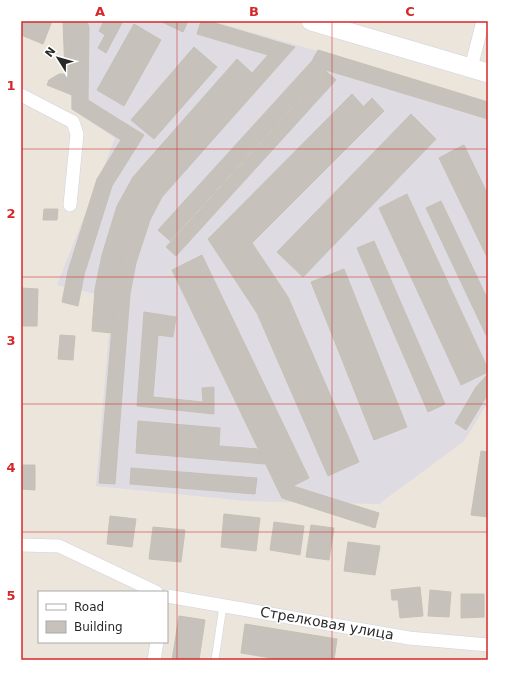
<svg xmlns="http://www.w3.org/2000/svg" width="509" height="681" font-family="'DejaVu Sans',sans-serif">
<style>
.industrial{fill:#dedbe3}
.building{fill:#c6c2bb;stroke:#c6c1b5}
.lines{fill:none;stroke-linecap:round;stroke-linejoin:round}
.lane-casing{stroke:#d0d2e2;stroke-width:8}
.street-casing{stroke:#d0d2e2;stroke-width:14}
.secondary-casing{stroke:#d0d2e2;stroke-width:20}
.lane{stroke:#fff;stroke-width:7}
.street{stroke:#fff;stroke-width:13}
.secondary{stroke:#fff;stroke-width:19}
.grid{fill:none;stroke:#d62828;stroke-width:1;stroke-opacity:0.55}
.labels{text-anchor:middle;dominant-baseline:central;stroke-width:3;stroke-linejoin:round;paint-order:stroke}
.street-label{font-size:14px;fill:#292929;stroke:#fff}
.neatline{fill:none;stroke:#d62828;stroke-width:1.5}
.grid-label{font-size:13px;text-anchor:middle;font-weight:bold;fill:#d62828}
</style>
<rect width="100%" height="100%" fill="#ebe5db"/>
<path class="industrial" d="M 70,21 L 212,21 L 377,68 L 488,106 L 488,402 L 464,441 L 379,504 L 247,501 L 96,486 L 112,298 L 57,285 L 115,138 L 71,109 L 72,31 Z"/>
<path class="building" d="M 22,21 L 52,21 L 43,44 L 21,35 Z
M 63,21 L 69,21 L 72,29 L 72,95 L 47,85 L 49,80 L 59,74 L 65,74 Z
M 69,21 L 87,21 L 89,27 L 88,100 L 144,135 L 112,186 L 84,275 L 78,306 L 62,302 L 68,271 L 97,179 L 121,140 L 72,109 L 72,29 Z
M 104,21 L 123,21 L 106,53 L 98,48 L 105,35 L 99,31 Z
M 160,21 L 188,21 L 183,32 Z
M 201,21 L 208,21 L 295,47 L 162,197 L 150,220 L 136,263 L 130,294 L 115,484 L 99,483 L 115,292 L 121,260 L 135,214 L 149,189 L 268,55 L 197,34 Z
M 134,24 L 161,40 L 124,106 L 97,90 Z
M 194,47 L 217,67 L 154,139 L 131,120 Z
M 318,50 L 488,102 L 488,119 L 326,70 L 170,241 L 158,230 L 312,61 Z
M 237,59 L 252,73 L 149,189 L 135,214 L 121,260 L 115,292 L 112,333 L 92,331 L 95,289 L 102,255 L 117,206 L 133,177 Z
M 326,71 L 336,80 L 176,256 L 166,247 Z
M 352,94 L 363,106 L 230,241 L 272,305 L 343,469 L 328,476 L 257,313 L 208,239 Z
M 372,98 L 384,111 L 252,243 L 288,297 L 359,462 L 343,469 L 272,305 L 230,241 Z
M 411,114 L 436,139 L 303,277 L 277,252 Z
M 464,145 L 488,195 L 488,229 L 450,152 Z
M 450,152 L 488,229 L 488,259 L 439,158 Z
M 407,194 L 488,369 L 488,372 L 461,385 L 379,208 Z
M 441,201 L 488,300 L 488,334 L 486,335 L 426,208 Z
M 44,209 L 58,209 L 57,220 L 43,220 Z
M 374,241 L 445,404 L 428,412 L 357,248 Z
M 202,255 L 309,478 L 293,486 L 186,263 Z
M 186,263 L 293,486 L 379,513 L 375,528 L 282,498 L 172,270 Z
M 344,269 L 407,427 L 374,440 L 311,282 Z
M 21,288 L 38,289 L 37,326 L 21,326 Z
M 144,312 L 176,317 L 173,337 L 158,335 L 153,397 L 203,402 L 202,388 L 214,387 L 214,414 L 137,406 Z
M 60,335 L 75,336 L 73,360 L 58,359 Z
M 488,374 L 488,394 L 466,430 L 455,423 L 476,387 Z
M 138,421 L 220,428 L 219,446 L 258,449 L 265,464 L 136,453 Z
M 481,451 L 488,452 L 488,517 L 471,515 Z
M 21,465 L 35,465 L 35,490 L 21,489 Z
M 131,468 L 257,478 L 255,494 L 130,484 Z
M 224,514 L 260,518 L 256,551 L 221,547 Z
M 110,516 L 136,519 L 132,547 L 107,544 Z
M 274,522 L 304,526 L 300,555 L 270,550 Z
M 311,525 L 334,528 L 329,560 L 306,557 Z
M 153,527 L 185,530 L 181,562 L 149,559 Z
M 348,542 L 380,546 L 375,575 L 344,571 Z
M 420,587 L 423,616 L 400,618 L 398,600 L 392,600 L 391,590 Z
M 430,590 L 451,592 L 449,617 L 428,616 Z
M 461,594 L 484,594 L 484,617 L 461,618 Z
M 179,616 L 205,620 L 199,660 L 172,660 Z
M 245,624 L 337,639 L 334,660 L 283,660 L 241,653 Z"/>
<g class="lines">
<defs>
<path id="lane" d="M 215,660 L 223,606"/>
<path id="street" d="M 471,68 L 483,21
M 21,95 L 73,122 L 77,134 L 70,205
M 21,545 L 59,546 L 156,592
M 167,596 L 409,638 L 488,645
M 154,660 L 157,642"/>
<path id="secondary" d="M 311,21 L 488,73"/>
</defs>
<use href="#lane" class="lane-casing"/>
<use href="#street" class="street-casing"/>
<use href="#secondary" class="secondary-casing"/>
<use href="#lane" class="lane"/>
<use href="#street" class="street"/>
<use href="#secondary" class="secondary"/>
</g>
<path class="grid" d="M 177,21 L 177,660M 332,21 L 332,660M 21,149 L 488,149M 21,277 L 488,277M 21,404 L 488,404M 21,532 L 488,532"/>
<g class="labels">
<g class="street-label">
<text transform="translate(327 623) rotate(10)">Стрелковая улица</text>
</g>
</g>
<rect width="509" height="681" fill="none" stroke="#ffffff" stroke-width="44"/>
<rect x="38" y="591" width="130" height="52" fill="#ffffff" stroke="#a9a9a9"/>
<rect x="46" y="604" width="20" height="6" fill="#ffffff" stroke="#a9a9a9"/>
<text x="74" y="611" font-size="12" fill="#292929">Road</text>
<rect x="46" y="621" width="20" height="12" fill="#c6c2bb" stroke="#a9a9a9"/>
<text x="74" y="631" font-size="12" fill="#292929">Building</text>
<g transform="translate(58 58) rotate(307)" stroke="#ffffff" stroke-width="3" paint-order="stroke">
<path d="M0-3L7 15L0 10L-7 15Z" fill="#292929"/>
<text y="-6" font-size="11" font-weight="bold" text-anchor="middle" fill="#292929">N</text>
</g>
<rect x="22" y="22" width="465" height="637" class="neatline"/>
<g class="grid-label">
<text x="100" y="16">A</text>
<text x="254" y="16">B</text>
<text x="410" y="16">C</text>
<text x="11" y="90">1</text>
<text x="11" y="218">2</text>
<text x="11" y="345">3</text>
<text x="11" y="472">4</text>
<text x="11" y="600">5</text>
</g>
</svg>
